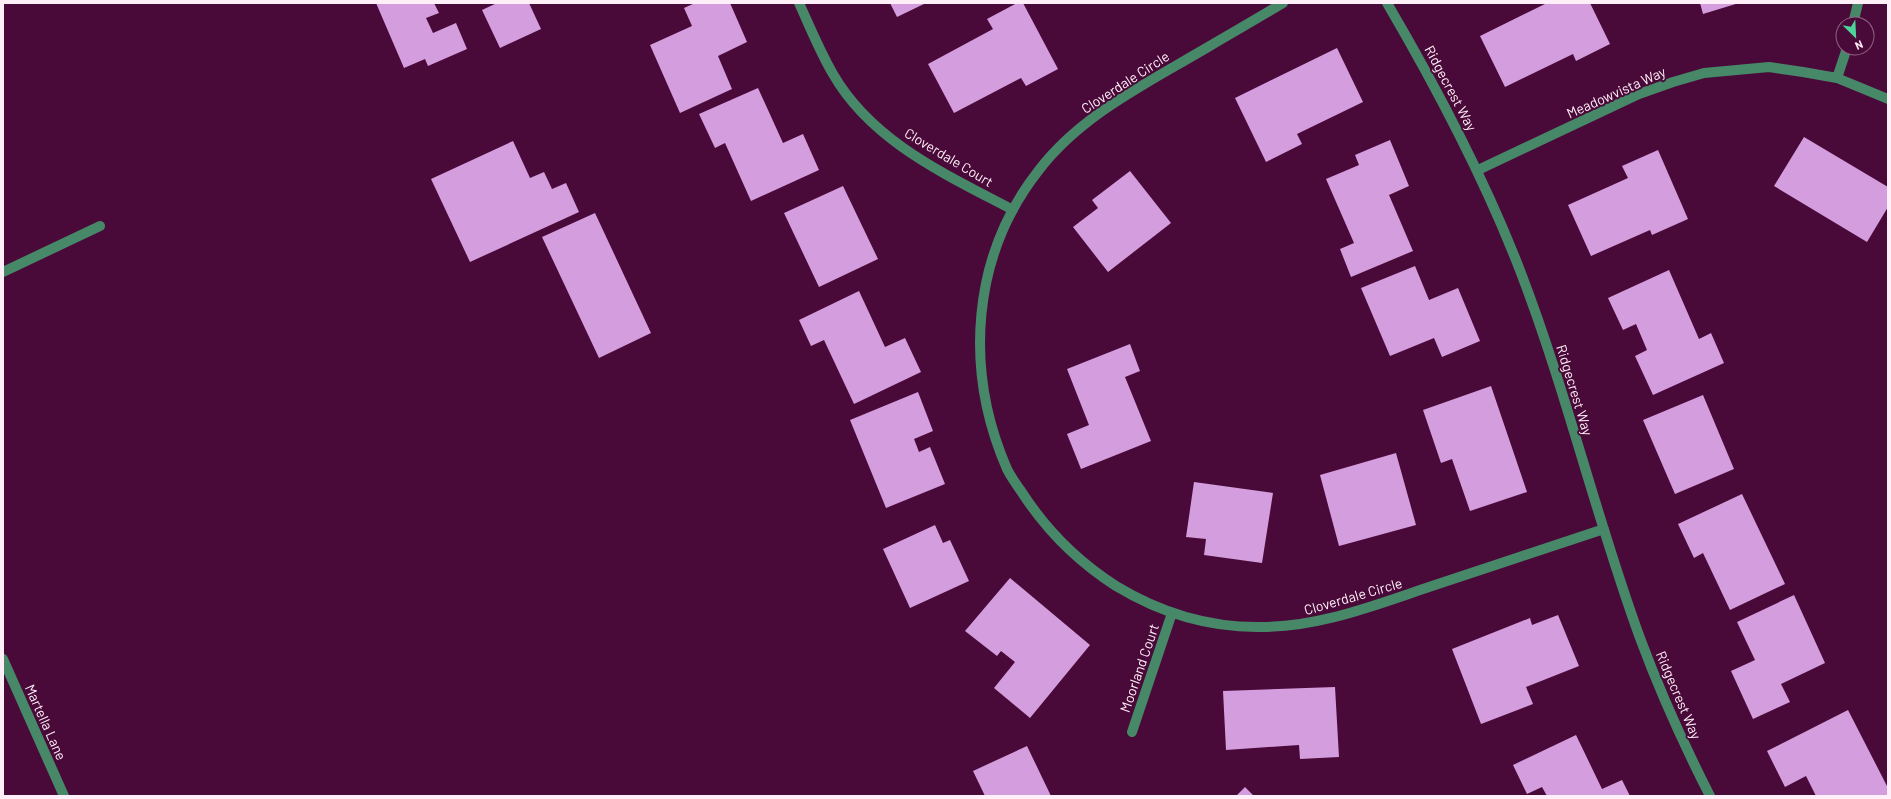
<svg xmlns="http://www.w3.org/2000/svg" width="1891" height="799" font-family="Barlow,sans-serif">
<style>
.building{fill:#d49dde}
.lines{fill:none;stroke-linecap:round;stroke-linejoin:round}
.minor{stroke:#478869;stroke-width:10}
.labels{text-anchor:middle;dominant-baseline:central;stroke-width:4;stroke-linejoin:round;paint-order:stroke}
.street-label{font-size:14px;fill:#ffeff8;stroke:#4a0a39}
</style>
<rect width="100%" height="100%" fill="#4a0a39"/>
<path class="building" d="M 376,3 L 434,3 L 439,13 L 426,18 L 433,33 L 456,23 L 467,49 L 428,66 L 425,59 L 404,68 Z
M 497,3 L 529,3 L 541,29 L 500,48 L 482,10 Z
M 695,3 L 730,3 L 747,42 L 718,56 L 732,89 L 680,113 L 650,45 L 692,26 L 684,8 Z
M 890,3 L 926,3 L 897,17 Z
M 1017,3 L 1023,3 L 1058,69 L 1026,86 L 1021,78 L 954,113 L 928,64 L 993,29 L 987,19 Z
M 1547,3 L 1590,3 L 1610,44 L 1576,61 L 1573,54 L 1505,87 L 1480,36 Z
M 1700,3 L 1739,3 L 1703,14 Z
M 1337,48 L 1363,102 L 1297,134 L 1302,144 L 1266,162 L 1235,98 Z
M 758,88 L 783,143 L 803,134 L 819,170 L 751,201 L 725,143 L 715,148 L 699,114 Z
M 1804,137 L 1888,187 L 1888,207 L 1867,242 L 1774,186 Z
M 1390,140 L 1409,186 L 1389,195 L 1413,251 L 1351,277 L 1340,249 L 1354,243 L 1326,179 L 1359,165 L 1355,155 Z
M 513,141 L 530,178 L 544,172 L 552,189 L 566,183 L 579,212 L 470,262 L 431,179 Z
M 1658,150 L 1688,219 L 1652,235 L 1650,230 L 1591,256 L 1568,205 L 1628,178 L 1622,166 Z
M 1130,171 L 1171,223 L 1108,272 L 1073,227 L 1098,208 L 1092,200 Z
M 843,186 L 878,259 L 819,287 L 784,213 Z
M 595,213 L 651,333 L 599,358 L 542,237 Z
M 1415,266 L 1429,300 L 1458,288 L 1480,341 L 1442,357 L 1434,338 L 1390,356 L 1361,288 Z
M 1669,270 L 1699,339 L 1711,333 L 1724,363 L 1653,395 L 1635,356 L 1647,350 L 1636,324 L 1623,330 L 1608,298 Z
M 859,291 L 885,347 L 905,338 L 921,372 L 854,404 L 824,340 L 811,346 L 799,320 Z
M 1130,344 L 1140,371 L 1125,377 L 1151,441 L 1081,469 L 1067,434 L 1089,425 L 1067,369 Z
M 1491,386 L 1527,492 L 1470,511 L 1452,459 L 1441,463 L 1423,410 Z
M 918,392 L 933,431 L 914,439 L 919,452 L 930,447 L 945,484 L 886,508 L 850,420 Z
M 1703,395 L 1734,469 L 1675,494 L 1643,420 Z
M 1396,453 L 1416,525 L 1339,546 L 1320,475 Z
M 1194,482 L 1273,493 L 1262,563 L 1204,555 L 1206,539 L 1186,537 Z
M 1742,494 L 1785,584 L 1730,610 L 1703,553 L 1694,558 L 1678,524 Z
M 935,525 L 943,543 L 950,540 L 969,581 L 910,608 L 883,549 Z
M 1010,578 L 1090,645 L 1030,718 L 994,688 L 1015,662 L 1001,651 L 997,656 L 965,631 Z
M 1794,595 L 1825,663 L 1781,684 L 1790,702 L 1753,719 L 1731,671 L 1755,660 L 1737,622 Z
M 1558,615 L 1579,666 L 1526,687 L 1533,704 L 1481,724 L 1452,649 L 1530,618 L 1532,625 Z
M 1335,687 L 1339,757 L 1300,759 L 1299,745 L 1226,750 L 1223,691 Z
M 1848,710 L 1888,788 L 1888,796 L 1816,796 L 1806,776 L 1785,787 L 1767,751 Z
M 1576,735 L 1602,789 L 1622,780 L 1630,796 L 1547,796 L 1542,787 L 1527,794 L 1513,765 Z
M 1027,746 L 1051,796 L 985,796 L 973,771 Z
M 1245,787 L 1254,796 L 1236,796 Z"/>
<g class="lines">
<path class="minor" d="M 799,3 C 810,27 820,52 833,74 C 872,142 947,175 1013,210
M 1283,3 C 1248,24 1213,44 1177,65 C 1127,94 1075,123 1039,170 C 971,256 964,370 1007,469 C 1011,477 1016,484 1021,491 C 1046,530 1077,561 1116,586 C 1159,612 1206,627 1257,627 C 1318,628 1375,605 1432,586 C 1489,567 1547,548 1604,529
M 1387,3 C 1438,90 1485,179 1521,273 C 1567,393 1596,518 1640,638 C 1660,692 1684,745 1710,796
M 1853,24 L 1858,3
M 1837,78 L 1847,48
M 1478,170 L 1639,94 L 1673,82 L 1704,73 L 1769,67 L 1803,72 L 1837,78 L 1888,99
M 3,272 L 100,226
M 3,659 L 64,796
M 1132,732 L 1172,613"/>
</g>
<g class="labels">
<g class="street-label">
<text transform="translate(1125 82) rotate(-33)">Cloverdale Circle</text>
<text transform="translate(1451 88) rotate(62)">Ridgecrest Way</text>
<text transform="translate(1616 92) rotate(-24)">Meadowvista Way</text>
<text transform="translate(949 157) rotate(31)">Cloverdale Court</text>
<text transform="translate(1575 390) rotate(73)">Ridgecrest Way</text>
<text transform="translate(1353 596) rotate(-16)">Cloverdale Circle</text>
<text transform="translate(1139 668) rotate(-71)">Moorland Court</text>
<text transform="translate(1679 695) rotate(67)">Ridgecrest Way</text>
<text transform="translate(46 722) rotate(66)">Martella Lane</text>
</g>
</g>
<rect width="1891" height="799" fill="none" stroke="#ffeff8" stroke-width="8"/>
<g transform="translate(1855 36) rotate(156)"><circle r="19" fill="#4a0a39" stroke="#926685"/>
<path d="M0-3L7 15L0 10L-7 15Z" fill="#4dd39a"/>
<text y="-6" font-size="11" font-weight="bold" text-anchor="middle" fill="#ffeff8">N</text>
</g>
</svg>
